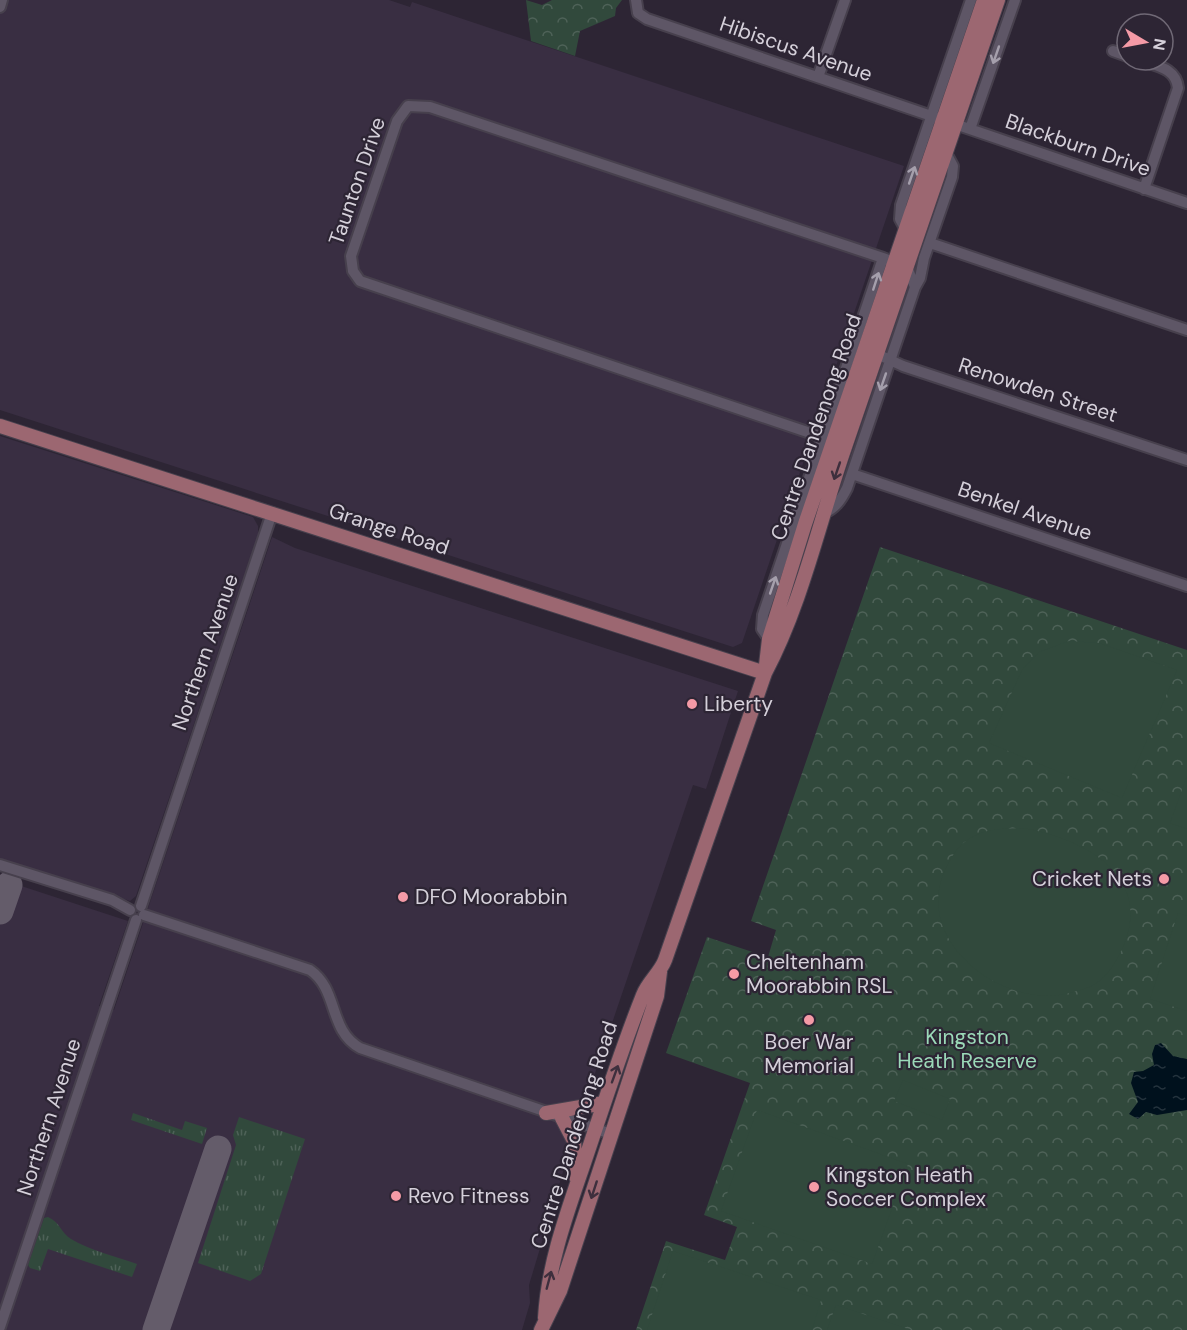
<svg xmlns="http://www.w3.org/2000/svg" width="1187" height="1330" font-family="'DM Sans',sans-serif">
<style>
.built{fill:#392e42}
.grass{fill:url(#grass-tufts)}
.park{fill:url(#park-crowns)}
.pitch{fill:#31493c}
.water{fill:url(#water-ripples)}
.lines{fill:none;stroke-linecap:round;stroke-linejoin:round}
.taxiway{stroke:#645c6a;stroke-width:27}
.minor-casing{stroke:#47404d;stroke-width:14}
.major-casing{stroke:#47404d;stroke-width:16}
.minor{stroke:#5e5666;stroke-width:10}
.major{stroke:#9c6771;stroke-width:14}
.oneway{stroke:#a59fac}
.oneway2{stroke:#3e2f3d}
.poi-dot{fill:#f49aa6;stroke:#2d2534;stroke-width:2}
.labels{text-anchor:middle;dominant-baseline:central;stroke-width:4.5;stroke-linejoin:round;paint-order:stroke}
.street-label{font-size:21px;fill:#d5d0da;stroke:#2d2534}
.poi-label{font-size:21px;fill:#d5d0da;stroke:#2d2534;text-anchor:start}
.park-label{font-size:21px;fill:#9bd9b8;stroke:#2d2534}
</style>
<defs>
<pattern id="grass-tufts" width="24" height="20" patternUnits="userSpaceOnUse" patternTransform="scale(1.5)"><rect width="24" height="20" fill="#31493c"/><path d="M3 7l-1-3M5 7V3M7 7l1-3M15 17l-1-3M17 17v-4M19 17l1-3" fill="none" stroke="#4e6258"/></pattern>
<pattern id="park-crowns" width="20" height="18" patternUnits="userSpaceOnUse" patternTransform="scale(1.5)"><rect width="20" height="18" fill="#31493c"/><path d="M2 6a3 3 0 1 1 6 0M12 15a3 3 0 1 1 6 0" fill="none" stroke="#4e6258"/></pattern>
<pattern id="water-ripples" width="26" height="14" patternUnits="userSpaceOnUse" patternTransform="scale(1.5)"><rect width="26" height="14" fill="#00111d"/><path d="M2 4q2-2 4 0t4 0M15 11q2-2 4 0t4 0" fill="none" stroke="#24333d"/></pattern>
</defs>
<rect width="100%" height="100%" fill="#2d2534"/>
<path class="built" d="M 0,0 L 389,0 L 410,7 L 412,2 L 904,166 L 742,643 L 733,647 L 0,410 Z
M 0,436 L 253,517 L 258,526 L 258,534 L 136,896 L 130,901 L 0,859 Z
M 272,537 L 295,548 L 738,691 L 706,789 L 693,785 L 575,1132 L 529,1285 L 530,1303 L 522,1330 L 0,1330 L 0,879 L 128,921 L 99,1006 L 114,1010 Z"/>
<path class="grass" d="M 133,1113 L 182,1130 L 185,1121 L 207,1128 L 202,1144 L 131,1120 Z
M 239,1117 L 305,1139 L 261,1274 L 250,1281 L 198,1263 L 236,1145 L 233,1135 Z
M 48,1217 C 60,1222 61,1233 71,1239 C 90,1250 114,1256 137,1264 L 132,1277 L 48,1249 L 40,1271 L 30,1268 L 28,1265 L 44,1218 Z"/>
<path class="park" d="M 526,0 L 542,5 L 552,0 L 622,0 L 616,8 L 615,16 L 580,31 L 575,56 L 531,41 Z
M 880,547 L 1187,650 L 1187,1330 L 636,1330 L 666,1241 L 725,1260 L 737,1227 L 704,1215 L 750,1083 L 666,1053 L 707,937 L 768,957 L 776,930 L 751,921 Z"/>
<path class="pitch" d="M 1069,641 L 1099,643 L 1177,670 L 1122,798 L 989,743 L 1022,670 L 1039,652 Z
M 1187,776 L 1187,829 L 1170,823 Z
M 1023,828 C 1087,839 1159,879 1119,955 C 1113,968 1100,985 1084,989 C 1073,992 1060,996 1049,996 C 984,996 913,932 947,866 C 953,854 961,842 974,836 C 989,828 1007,829 1023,828 Z
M 1178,913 L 1187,916 L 1187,1011 L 1150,999 Z
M 903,1080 L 950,1099 L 942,1120 L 894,1101 Z
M 757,1110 L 908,1164 L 872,1264 L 721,1211 Z
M 673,1251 L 821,1300 L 812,1330 L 647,1330 Z
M 836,1305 L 911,1330 L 827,1330 Z"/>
<path class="water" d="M 1161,1043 L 1173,1056 L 1187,1059 L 1187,1110 L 1157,1115 L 1146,1112 L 1138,1119 L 1129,1114 L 1138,1102 L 1131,1083 L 1134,1072 L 1143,1071 L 1154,1065 L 1152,1054 L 1155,1045 Z"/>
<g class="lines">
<path class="taxiway" d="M 0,911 L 9,885
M 156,1330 L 218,1149"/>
<defs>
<path id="minor" d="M 636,0 L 638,13 L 647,19 L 1187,203
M 0,7 L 2,0
M 1113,51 L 1127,56
M 1140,60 C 1157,66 1176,68 1178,88 L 1144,189
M 818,77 L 845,0
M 970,129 L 1015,0
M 906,230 L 900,219 L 901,205 L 971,0
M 930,243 L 1187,330
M 877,354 L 903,366 L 1187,460
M 840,443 L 360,281 L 353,271 L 351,256 L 397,121 L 408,106 L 430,107 L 883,258 L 907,267 L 915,287
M 852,474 L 1187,586
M 822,514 C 835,509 841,500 847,488 L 915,287 L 920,278 L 924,258 L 952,177 L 953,166 L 946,153
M 769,639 L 762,629 L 763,615 L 883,258
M 0,865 L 112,900 L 130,910
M 141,906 L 272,513
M 144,915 L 310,970 C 339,990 328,1030 360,1048 L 611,1134
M 0,1327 L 136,920"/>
<path id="major" d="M 0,426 L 765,673
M 766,665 L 769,639 L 805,524 L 984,0
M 546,1113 L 604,1103
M 562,1118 L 574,1141 L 576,1177
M 545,1318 C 548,1264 567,1213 584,1163 C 603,1107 621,1050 643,995 C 648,982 660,973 665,960 L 765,673 C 802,603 819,522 845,447 C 896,298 947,149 998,0
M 541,1330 L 560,1291 L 657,996 L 660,972"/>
</defs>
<use href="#minor" class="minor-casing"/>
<use href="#major" class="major-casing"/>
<use href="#minor" class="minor"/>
<use href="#major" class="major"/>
</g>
<defs><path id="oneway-shaft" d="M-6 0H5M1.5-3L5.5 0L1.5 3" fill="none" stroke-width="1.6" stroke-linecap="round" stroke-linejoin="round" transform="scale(1.5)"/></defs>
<g class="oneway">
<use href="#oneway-shaft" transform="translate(996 55) rotate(109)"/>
<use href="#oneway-shaft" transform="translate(912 175) rotate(-71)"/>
<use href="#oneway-shaft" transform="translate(876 281) rotate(-72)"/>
<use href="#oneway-shaft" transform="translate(883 382) rotate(109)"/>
<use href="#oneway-shaft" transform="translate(773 585) rotate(-71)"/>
</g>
<g class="oneway2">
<use href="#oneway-shaft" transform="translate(837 471) rotate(109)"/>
<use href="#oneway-shaft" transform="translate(615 1074) rotate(-70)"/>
<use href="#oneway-shaft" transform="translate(594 1190) rotate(108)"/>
<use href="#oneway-shaft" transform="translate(549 1280) rotate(-75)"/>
</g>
<g class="poi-dot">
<circle cx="692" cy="704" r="6"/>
<circle cx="1164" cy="879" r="6"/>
<circle cx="403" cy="897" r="6"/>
<circle cx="734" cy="974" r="6"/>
<circle cx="809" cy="1020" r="6"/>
<circle cx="814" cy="1187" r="6"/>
<circle cx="396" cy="1196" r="6"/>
</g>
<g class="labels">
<g class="street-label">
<text transform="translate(796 49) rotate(19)">Hibiscus Avenue</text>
<text transform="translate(1078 145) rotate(19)">Blackburn Drive</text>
<text transform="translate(357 181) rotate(-71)">Taunton Drive</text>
<text transform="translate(1038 390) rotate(18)">Renowden Street</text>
<text transform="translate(816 427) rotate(-71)">Centre Dandenong Road</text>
<text transform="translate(1025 511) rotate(19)">Benkel Avenue</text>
<text transform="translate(389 529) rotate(18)">Grange Road</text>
<text transform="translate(205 652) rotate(-71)">Northern Avenue</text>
<text transform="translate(49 1117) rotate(-72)">Northern Avenue</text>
<text transform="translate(574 1135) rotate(-72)">Centre Dandenong Road</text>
</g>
<g class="poi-label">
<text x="704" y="704">Liberty</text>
<text x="1152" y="879" text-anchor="end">Cricket Nets</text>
<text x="415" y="897">DFO Moorabbin</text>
<text x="746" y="962">Cheltenham<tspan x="746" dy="24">Moorabbin RSL</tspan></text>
<text x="809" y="1042" text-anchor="middle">Boer War<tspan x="809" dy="24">Memorial</tspan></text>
<text x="826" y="1175">Kingston Heath<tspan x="826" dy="24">Soccer Complex</tspan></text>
<text x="408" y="1196">Revo Fitness</text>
</g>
<g class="park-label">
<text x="967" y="1037">Kingston<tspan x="967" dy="24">Heath Reserve</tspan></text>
</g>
</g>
<g transform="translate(1145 42) rotate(100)"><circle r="28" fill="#2d2534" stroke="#706976" stroke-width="1.5"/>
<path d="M0-4.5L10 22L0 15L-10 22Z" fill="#f49aa6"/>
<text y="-9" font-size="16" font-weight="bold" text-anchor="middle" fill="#d5d0da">N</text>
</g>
</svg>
